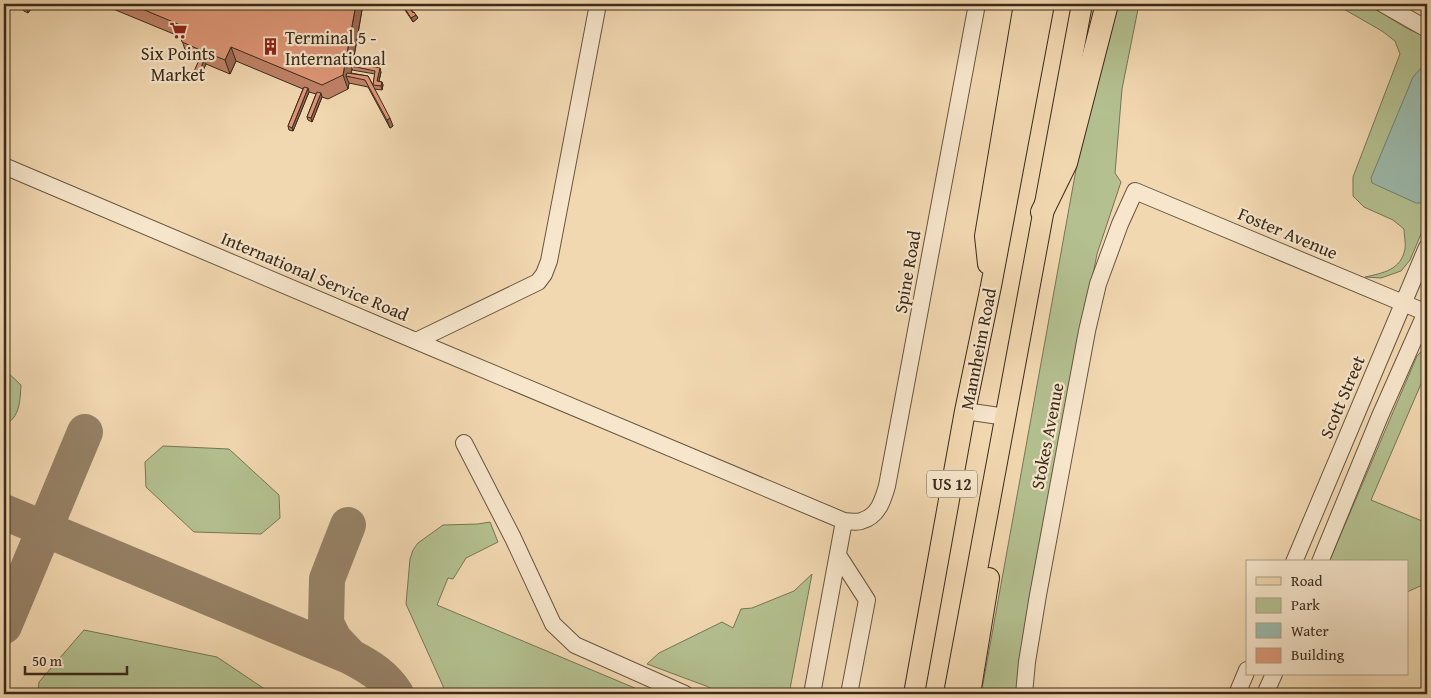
<svg xmlns="http://www.w3.org/2000/svg" width="1431" height="698" font-family="'Gentium Book Plus',serif">
<style>
.green{fill:#b4c090;stroke:#777556}
.water{fill:#9bbaac;stroke:#748072}
.lines{fill:none;stroke-linecap:round;stroke-linejoin:round}
.taxiway{stroke:#968166;stroke-width:36}
.minor-casing{stroke:#685640;stroke-width:18}
.major-casing{stroke:#3a2a1b;stroke-width:22}
.highway-casing{stroke:#3a2a1b;stroke-width:24}
.minor{stroke:#f7e6cc;stroke-width:16}
.major{stroke:#f2d8b1;stroke-width:20}
.highway{stroke:#f2d8b1;stroke-width:22}
.wall{fill:#c08267;stroke:#3a2a1b;fill-rule:evenodd}
.shaded-wall{fill:#9c6a54;stroke:#3a2a1b}
.building{fill:#df9778;stroke:#3a2a1b}
.labels{text-anchor:middle;dominant-baseline:central;stroke-width:4.5;stroke-linejoin:round;paint-order:stroke}
.shield{fill:#f7e6cc;stroke:#736250;stroke-width:1}
.shield-label{font-size:16px;font-weight:bold;fill:#3a2a1b}
.poi-label{font-size:18px;fill:#3a2a1b;stroke:#f7e6cc;text-anchor:start}
.street-label{font-size:18px;fill:#3a2a1b;stroke:#f7e6cc}
</style>
<rect width="100%" height="100%" fill="#f2d8b1"/>
<filter id="stains"><feTurbulence type="fractalNoise" baseFrequency=".004" numOctaves="4"/><feColorMatrix values="0 0 0 0 .2 0 0 0 0 .09 0 0 0 0 .02 0 0 0 .5 -.17"/></filter>
<radialGradient id="worn" r=".72"><stop offset=".6" stop-color="#630" stop-opacity="0"/><stop offset="1" stop-color="#630" stop-opacity=".3"/></radialGradient>
<path class="green" d="M 1115,4 L 1139,4 L 1122,89 L 1115,173 L 1121,182 L 1097,254 L 1066,408 L 1016,694 L 980,694 L 983,684 L 1081,142 Z
M 1335,4 L 1367,4 L 1408,29 L 1427,37 L 1427,220 L 1410,260 L 1401,271 L 1381,278 L 1365,277 C 1383,273 1401,270 1405,249 C 1406,243 1404,235 1404,229 L 1393,220 L 1364,207 L 1353,196 L 1353,177 L 1400,54 L 1395,41 L 1382,31 Z
M 1427,345 L 1427,370 L 1371,500 L 1427,523 L 1427,583 L 1407,592 L 1407,562 L 1329,562 L 1417,356 Z
M 4,369 L 21,385 C 20,401 20,418 4,425 Z
M 163,446 L 229,449 L 279,495 L 280,518 L 261,534 L 194,532 L 146,487 L 145,462 Z
M 490,522 L 498,542 L 466,558 L 453,579 L 448,578 L 437,605 L 649,694 L 445,694 L 443,686 L 406,604 L 410,559 L 413,550 L 418,543 L 443,525 L 478,524 Z
M 812,574 L 789,694 L 723,694 L 706,686 L 647,664 L 659,653 L 722,622 L 733,628 L 741,609 L 752,608 L 794,591 Z
M 84,630 L 217,657 L 272,694 L 38,694 L 39,682 Z"/>
<path class="water" d="M 1427,65 L 1427,189 L 1423,203 L 1416,203 L 1372,183 L 1371,178 L 1413,77 L 1422,67 Z"/>
<g class="lines">
<path class="taxiway" d="M 4,512 L 351,657 C 370,667 385,676 396,694
M 348,525 L 327,579 L 326,623 L 334,639 L 351,657
M 4,626 L 85,432"/>
<defs>
<path id="minor" d="M 1383,4 L 1427,29
M 4,166 L 416,341 L 538,282 L 544,274 L 549,261 L 598,4
M 416,341 L 844,521 C 849,521 856,523 861,521 C 878,517 883,500 887,486 L 977,4
M 965,411 L 1006,417
M 464,443 L 513,538 L 553,624 L 575,645 L 685,694
M 838,555 L 867,600 L 849,694
M 1294,562 L 1427,247
M 1320,562 L 1380,416 L 1427,310
M 812,694 L 844,521
M 1024,694 L 1027,662 L 1038,595 L 1087,331 L 1098,284 L 1120,224 L 1135,191 L 1427,313
M 1237,694 L 1247,670
M 1265,694 L 1274,674"/>
<path id="major" d="M 988,264 L 985,236 L 1024,4
M 914,694 L 965,411 L 991,286 L 1044,4
M 954,694 L 1082,4
M 970,694 L 989,578"/>
<path id="highway" d="M 1042,212 L 1066,163 L 1107,4"/>
</defs>
<use href="#minor" class="minor-casing"/>
<use href="#major" class="major-casing"/>
<use href="#highway" class="highway-casing"/>
<use href="#minor" class="minor"/>
<use href="#major" class="major"/>
<use href="#highway" class="highway"/>
</g>
<path class="wall" d="M 34,4 L 28,13 L 24,11 L 22,8 Z
M 63,4 L 77,4 L 75,8 Z
M 101,4 L 363,4 L 353,63 L 381,72 L 379,81 L 382,82 L 383,85 L 382,90 L 374,89 L 393,126 L 390,128 L 368,87 L 349,83 L 348,89 L 328,99 L 322,97 L 312,122 L 308,120 L 307,117 L 316,94 L 309,92 L 293,131 L 289,130 L 288,126 L 303,89 L 236,61 L 230,74 L 206,64 L 198,81 L 194,79 L 192,76 L 199,61 L 187,56 L 181,37 ZM 352,69 L 352,70 L 375,74 L 373,85 L 368,76 L 351,73 Z
M 401,4 L 407,4 L 418,18 L 413,22 Z"/>
<path class="shaded-wall" d="M 30,4 L 34,4 L 28,13 L 27,9 Z
M 73,4 L 77,4 L 75,8 Z
M 356,4 L 363,4 L 352,67 L 351,66 L 352,69 L 350,77 L 346,76 L 349,83 L 348,89 L 343,75 Z
M 416,15 L 418,18 L 413,22 L 411,18 Z
M 231,47 L 236,61 L 230,74 L 225,60 Z
M 204,60 L 206,64 L 198,81 L 197,78 Z
M 380,68 L 381,72 L 378,85 L 377,81 Z
M 382,82 L 383,85 L 382,90 L 381,86 Z
M 308,88 L 309,92 L 293,131 L 292,128 Z
M 321,93 L 322,97 L 312,122 L 311,118 Z
M 390,118 L 393,126 L 390,128 L 387,120 Z"/>
<path class="building" d="M 25,4 L 30,4 L 27,9 L 22,8 Z
M 130,4 L 356,4 L 343,75 L 322,85 L 231,47 L 225,60 L 198,49 L 182,42 L 178,24 Z
M 402,4 L 407,4 L 413,13 L 414,12 L 416,15 L 411,18 Z
M 200,58 L 204,60 L 197,78 L 192,76 Z
M 351,62 L 380,68 L 377,81 L 382,82 L 381,86 L 373,85 L 375,71 L 351,66 Z
M 347,73 L 368,76 L 390,118 L 387,120 L 365,80 L 346,76 Z
M 304,87 L 308,88 L 292,128 L 288,126 Z
M 317,92 L 321,93 L 311,118 L 307,117 Z"/>
<defs>
<symbol id="supermarket-bare" viewBox="-9 -9 18 18"><path d="M-6-5.5h2.5l.6 2H6L4.5 2H-2.5L-4.4-4H-6ZM-1.5 3.2a1.3 1.3 0 1 0 .1 0ZM3 3.2a1.3 1.3 0 1 0 .1 0Z" fill="#8f2418" stroke="#f7e6cc" stroke-width="2.5" paint-order="stroke"/></symbol>
<symbol id="building-bare" viewBox="-9 -9 18 18"><path d="M-4-6H4V6H1V3H-1V6H-4ZM-2.5-4.3h1.7v1.8h-1.7ZM.8-4.3h1.7v1.8H.8ZM-2.5-1h1.7V.8h-1.7ZM.8-1h1.7V.8H.8Z" fill="#8f2418" stroke="#f7e6cc" stroke-width="2.5" paint-order="stroke"/></symbol>
</defs>
<g fill-rule="evenodd">
<use href="#supermarket-bare" x="166" y="18" width="25" height="25"/>
<use href="#building-bare" x="258" y="34" width="25" height="25"/>
</g>
<g class="labels">
<rect class="shield" x="927" y="470.5" width="50" height="27" rx="4"/>
<g class="shield-label">
<text x="952" y="484">US 12</text>
</g>
<g class="poi-label">
<text x="285" y="37">Terminal 5 -<tspan x="285" dy="21">International</tspan></text>
<text x="178" y="53" text-anchor="middle">Six Points<tspan x="178" dy="21">Market</tspan></text>
</g>
<g class="street-label">
<text transform="translate(1288 233) rotate(23)">Foster Avenue</text>
<text transform="translate(907 272) rotate(-80)">Spine Road</text>
<text transform="translate(315 276) rotate(23)">International Service Road</text>
<text transform="translate(978 349) rotate(-79)">Mannheim Road</text>
<text transform="translate(1342 397) rotate(-67)">Scott Street</text>
<text transform="translate(1047 436) rotate(-79)">Stokes Avenue</text>
</g>
</g>
<rect width="1431" height="698" fill="none" stroke="#f2d8b1" stroke-width="20"/>
<rect x="5" y="5" width="1421" height="688" fill="none" stroke="#3a2a1b" stroke-width="2.5"/>
<rect x="10" y="10" width="1411" height="678" fill="none" stroke="#3a2a1b"/>
<rect x="1246" y="560" width="162" height="115" fill="#f7e6cc" stroke="#ab9b85"/>
<rect x="1256" y="577" width="25" height="8" fill="#f2d8b1" stroke="#ab9b85"/>
<text x="1291" y="586" font-size="15" fill="#3a2a1b">Road</text>
<rect x="1256" y="598" width="25" height="15" fill="#b4c090" stroke="#ab9b85"/>
<text x="1291" y="610" font-size="15" fill="#3a2a1b">Park</text>
<rect x="1256" y="623" width="25" height="15" fill="#9bbaac" stroke="#ab9b85"/>
<text x="1291" y="636" font-size="15" fill="#3a2a1b">Water</text>
<rect x="1256" y="648" width="25" height="15" fill="#df9778" stroke="#ab9b85"/>
<text x="1291" y="660" font-size="15" fill="#3a2a1b">Building</text>
<path d="M25 666v8h102v-8" fill="none" stroke="#3a2a1b" stroke-width="2.5"/>
<text x="32" y="666" font-size="15" fill="#3a2a1b" stroke="#f7e6cc" stroke-width="4" paint-order="stroke">50 m</text>
<rect width="100%" height="100%" filter="url(#stains)"/>
<rect width="100%" height="100%" fill="url(#worn)"/>
</svg>
